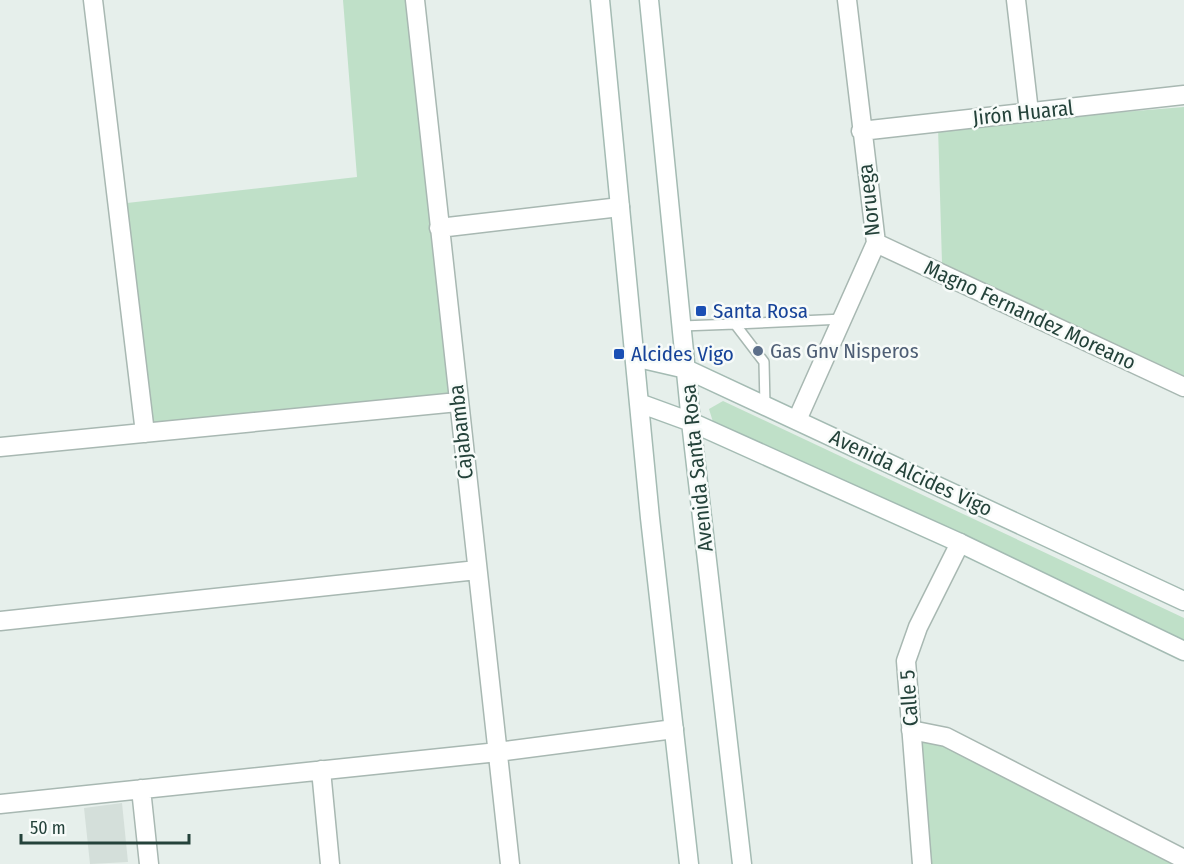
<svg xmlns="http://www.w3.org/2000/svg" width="1184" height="864" font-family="'Fira Sans Condensed',sans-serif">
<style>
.built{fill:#d4dfda}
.green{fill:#bfe0c8}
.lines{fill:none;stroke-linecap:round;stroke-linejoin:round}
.lane-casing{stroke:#a8b8b2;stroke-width:12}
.street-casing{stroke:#a8b8b2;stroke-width:21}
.secondary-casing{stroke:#a4bbb3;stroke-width:21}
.lane{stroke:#fff;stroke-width:9}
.street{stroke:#fff;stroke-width:18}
.secondary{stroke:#fff;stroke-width:18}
.transit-dot{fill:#1a4fb4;stroke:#f7fbf9;stroke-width:2}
.service-dot{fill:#5c6f8a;stroke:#f7fbf9;stroke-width:2}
.labels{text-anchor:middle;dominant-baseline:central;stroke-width:5;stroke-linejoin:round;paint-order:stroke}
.street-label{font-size:21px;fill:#24423a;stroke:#f7fbf9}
.transit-label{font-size:21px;fill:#164399;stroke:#f7fbf9;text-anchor:start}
.service-label{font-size:21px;fill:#4e5e75;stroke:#f7fbf9;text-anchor:start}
</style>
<rect width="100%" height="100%" fill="#e6efeb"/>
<path class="built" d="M 122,803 L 128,862 L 90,864 L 84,808 Z"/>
<path class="green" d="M 343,0 L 415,0 L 458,402 L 145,433 L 118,204 L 357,177 Z
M 1184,107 L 1184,379 L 942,263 L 938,127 Z
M 723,401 L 1184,618 L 1184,643 L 713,422 L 709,409 Z
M 915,734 L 947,741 L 1182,864 L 930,864 Z"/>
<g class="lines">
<defs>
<path id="lane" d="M 735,324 L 843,319
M 682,326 L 735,324 L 764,362 L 765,406"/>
<path id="street" d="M 93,0 L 145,433
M 415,0 L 510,864
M 1016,0 L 1029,112
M 861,131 L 1184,95
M 439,228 L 620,207
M 876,243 L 1184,387
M 797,420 L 876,243 L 847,0
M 0,447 L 458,402
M 0,621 L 477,570
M 911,730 L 946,737 L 1184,859
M 321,770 L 330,864
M 141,789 L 149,864
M 0,804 L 498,752 L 674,729
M 922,864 L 906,661 L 918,627 L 960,543"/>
<path id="secondary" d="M 600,0 L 650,518 L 689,864
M 649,0 L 691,422 L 742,864
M 634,357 L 686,369 L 1184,601
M 639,403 L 691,422 L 960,543 L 1184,651"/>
</defs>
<use href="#lane" class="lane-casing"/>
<use href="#street" class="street-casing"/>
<use href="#secondary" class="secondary-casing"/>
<use href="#lane" class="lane"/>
<use href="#street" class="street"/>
<use href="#secondary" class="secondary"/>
</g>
<g class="transit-dot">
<rect x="695" y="305" width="12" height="12" rx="3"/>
<rect x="613" y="348" width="12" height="12" rx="3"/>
</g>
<circle class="service-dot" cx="758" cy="351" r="6"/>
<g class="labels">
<g class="street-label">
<text transform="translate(1023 113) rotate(-6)">Jirón Huaral</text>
<text transform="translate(869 200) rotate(-96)">Noruega</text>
<text transform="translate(1030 315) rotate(25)">Magno Fernandez Moreano</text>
<text transform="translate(461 432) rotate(-96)">Cajabamba</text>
<text transform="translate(697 468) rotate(-96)">Avenida Santa Rosa</text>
<text transform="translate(911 473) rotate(25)">Avenida Alcides Vigo</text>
<text transform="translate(909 698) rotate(-94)">Calle 5</text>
</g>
<g class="transit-label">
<text x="713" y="311">Santa Rosa</text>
<text x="631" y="354">Alcides Vigo</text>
</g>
<g class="service-label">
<text x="770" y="351">Gas Gnv Nisperos</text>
</g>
</g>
<path d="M21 834v9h168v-9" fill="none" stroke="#24423a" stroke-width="3"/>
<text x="30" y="834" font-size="18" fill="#24423a" stroke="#f7fbf9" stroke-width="4.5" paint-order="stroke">50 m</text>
</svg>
